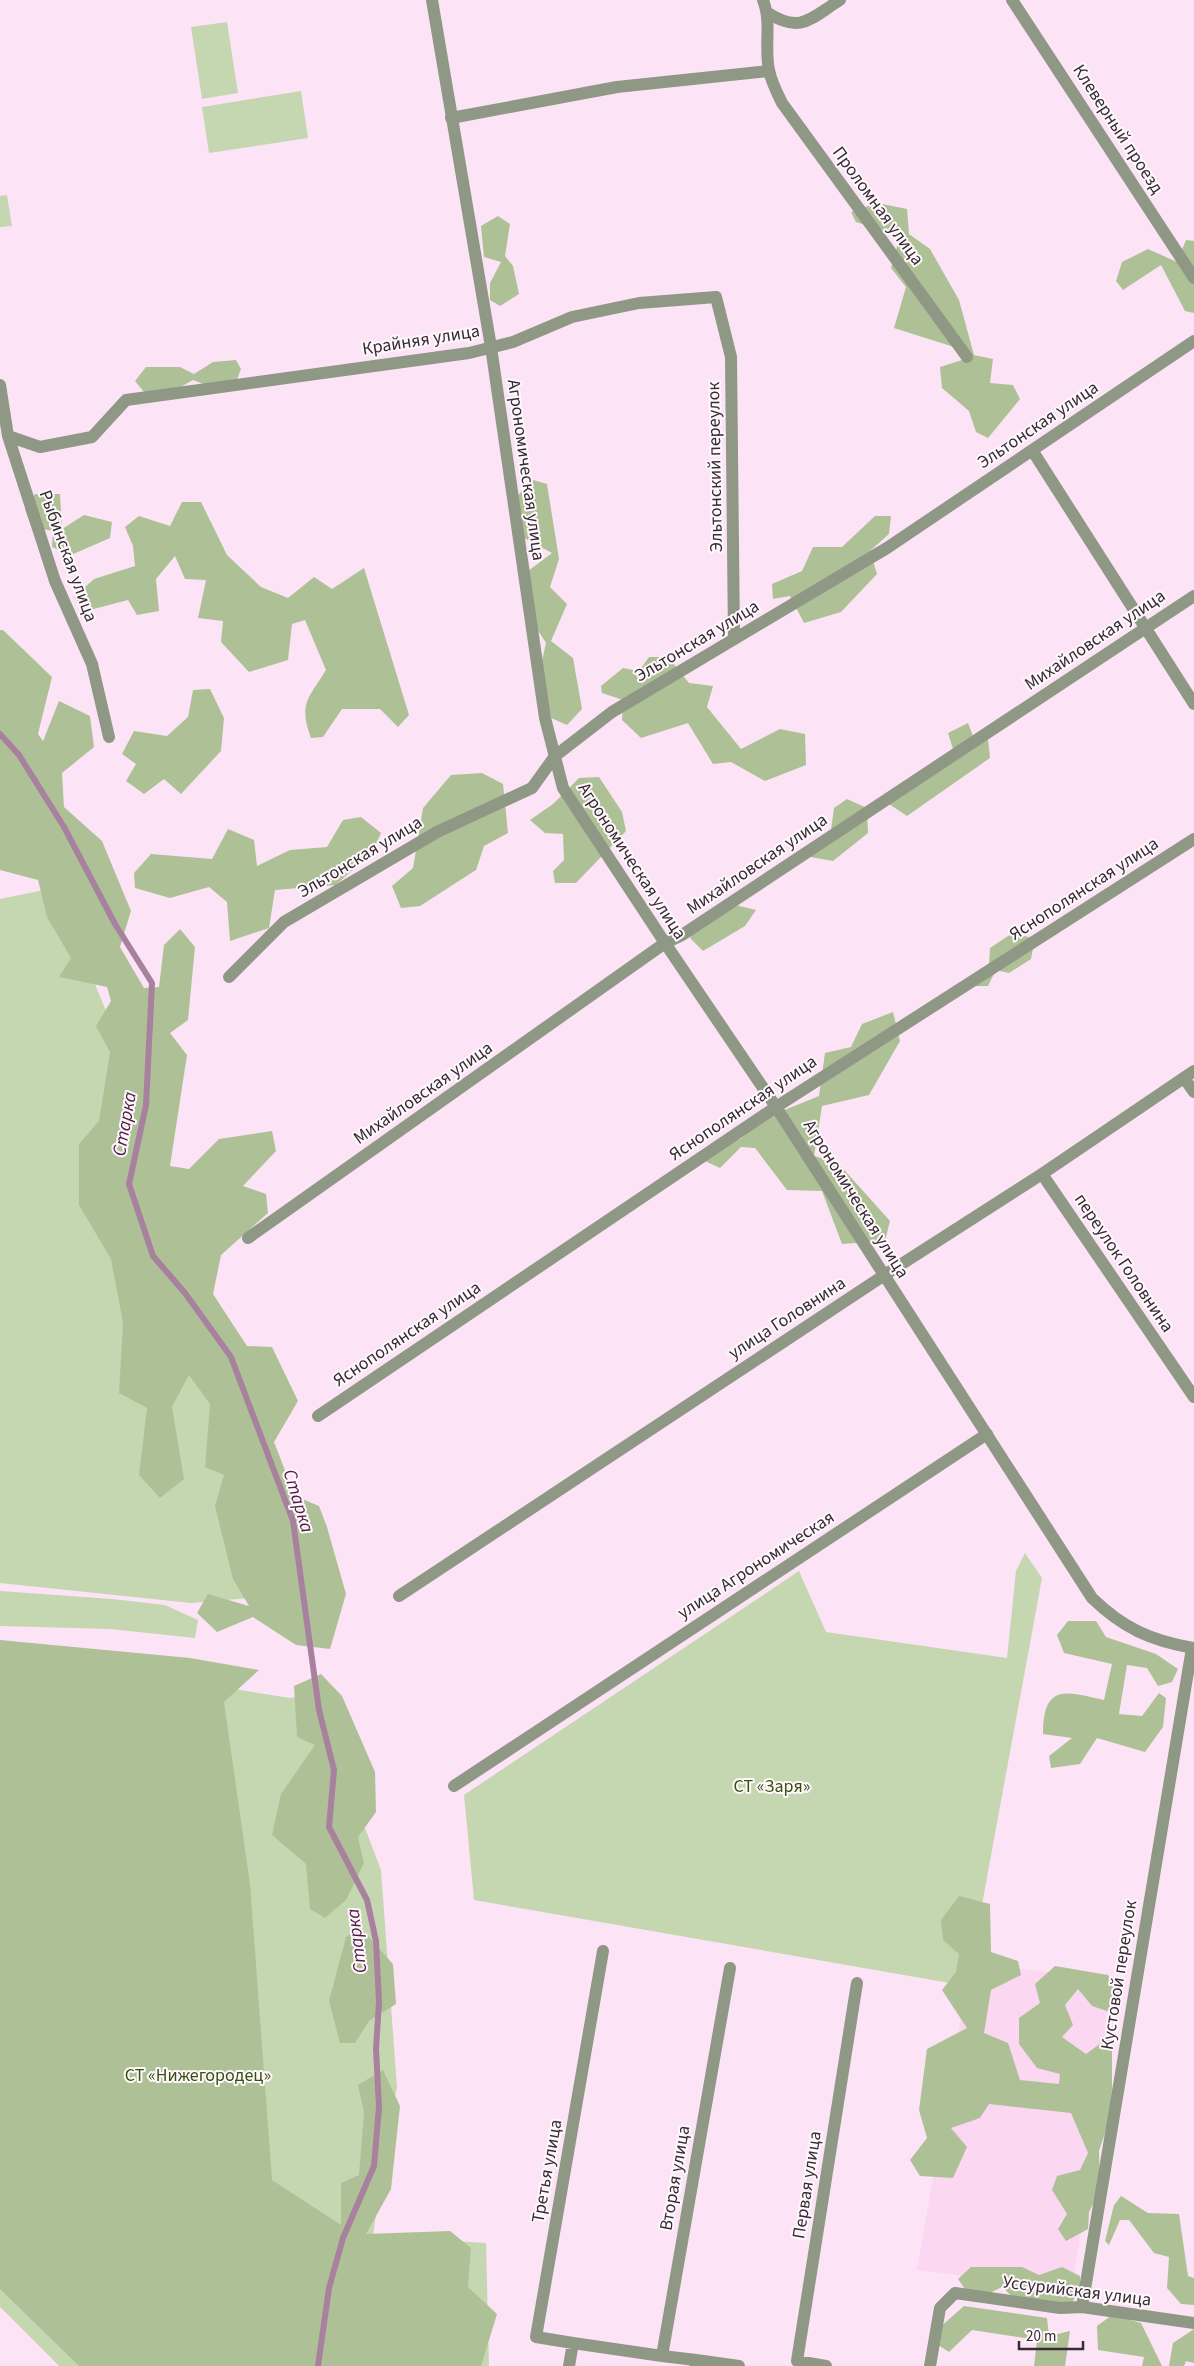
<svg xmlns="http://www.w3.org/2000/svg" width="1194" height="2366" font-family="'Source Sans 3',sans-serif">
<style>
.built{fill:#fbd7f1}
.green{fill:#c5d7b1}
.forest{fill:#aec196}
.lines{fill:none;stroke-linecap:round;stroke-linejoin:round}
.stream{stroke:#a8819e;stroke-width:6}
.minor{stroke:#8f9785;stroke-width:12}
.tertiary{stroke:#8f9785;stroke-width:12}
.labels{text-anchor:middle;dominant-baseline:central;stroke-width:4;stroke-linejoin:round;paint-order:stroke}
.street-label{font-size:18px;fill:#362b33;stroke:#fef8fc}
.park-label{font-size:18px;fill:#384f0e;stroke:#fef8fc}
.water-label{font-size:19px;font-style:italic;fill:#4f1d45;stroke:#fef8fc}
</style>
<rect width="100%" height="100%" fill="#fce4f6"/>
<path class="built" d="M 970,1964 L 1098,1977 L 1120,2006 L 1071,2290 L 917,2270 Z"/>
<path class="green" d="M 227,22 L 238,93 L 202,99 L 191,27 Z
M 301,91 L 308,138 L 209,153 L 202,107 Z
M 7,195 L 12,226 L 0,227 L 0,196 Z
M 39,891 L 57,893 L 119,1042 L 212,1384 L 275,1596 L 191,1603 L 0,1583 L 0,899 Z
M 1025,1553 L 1042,1578 L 967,1986 L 474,1900 L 464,1795 L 799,1571 L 826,1632 L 1007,1658 L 1016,1571 Z
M 0,1591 L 112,1599 L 165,1605 L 198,1620 L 195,1638 L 110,1629 L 0,1626 Z
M 0,1651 L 290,1698 L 333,1692 L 341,1765 L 381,1870 L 397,2087 L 382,2168 L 373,2236 L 486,2243 L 489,2366 L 59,2366 L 0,2307 Z"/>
<path class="forest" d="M 877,203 L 907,209 L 909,234 L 930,249 L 959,300 L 974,355 L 993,359 L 990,383 L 1013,385 L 1020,399 L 988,438 L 976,432 L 969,411 L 942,388 L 940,367 L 962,360 L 954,347 L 894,328 L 906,287 L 891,268 L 900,236 L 856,222 L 851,212 Z
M 498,216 L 510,224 L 505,256 L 513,266 L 519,294 L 500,306 L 490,300 L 490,283 L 501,262 L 484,257 L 481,226 Z
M 1186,240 L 1194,241 L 1194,313 L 1185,311 L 1161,265 L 1123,290 L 1116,281 L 1122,262 L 1148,249 L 1177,262 Z
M 236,360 L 241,369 L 236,382 L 206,385 L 193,380 L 175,390 L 144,392 L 135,381 L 146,367 L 180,367 L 194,374 L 213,362 Z
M 530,479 L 547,484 L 559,559 L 550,587 L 567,604 L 551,641 L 573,658 L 582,709 L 567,725 L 551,718 L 541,665 L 546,643 L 535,626 L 528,571 L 552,553 L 524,538 L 518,496 Z
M 35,494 L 60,494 L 62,529 L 84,515 L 112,522 L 110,538 L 71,555 L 52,547 L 53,531 L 32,527 L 25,510 Z
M 182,502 L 201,502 L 227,555 L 261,587 L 288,598 L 314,577 L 332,589 L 364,568 L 409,715 L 398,727 L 380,709 L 342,709 L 323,737 L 311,738 C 298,703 309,698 326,670 L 305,620 L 292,624 L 288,660 L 249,672 L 221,642 L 223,621 L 198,618 L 206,580 L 185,579 L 175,556 L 156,579 L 159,611 L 137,615 L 128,600 L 86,611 L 74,597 L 94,579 L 135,566 L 133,546 L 125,527 L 139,516 L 170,526 Z
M 875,516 L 891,516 L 889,534 L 870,551 L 877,574 L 841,612 L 804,623 L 790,596 L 773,599 L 772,584 L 802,571 L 813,547 L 842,547 Z
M 0,630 L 3,630 L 52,677 L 38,734 L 43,741 L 59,701 L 90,716 L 94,747 L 62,773 L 64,807 L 102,841 L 131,911 L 120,947 L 144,988 L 159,987 L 164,945 L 180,929 L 195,947 L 188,1020 L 170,1033 L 187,1055 L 170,1166 L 189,1169 L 219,1139 L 272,1131 L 276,1151 L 243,1186 L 266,1194 L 268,1213 L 221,1255 L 213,1294 L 247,1346 L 272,1347 L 298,1401 L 274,1442 L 295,1496 L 319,1506 L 327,1527 L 346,1594 L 330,1649 L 296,1645 L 253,1617 L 217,1632 L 197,1613 L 208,1594 L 249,1606 L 233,1579 L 215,1506 L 224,1475 L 205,1467 L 210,1404 L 189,1375 L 172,1407 L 184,1479 L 160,1498 L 139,1475 L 147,1408 L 119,1393 L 123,1323 L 111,1259 L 79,1205 L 79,1144 L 99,1121 L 110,1052 L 96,1026 L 111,1001 L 107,987 L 59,977 L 71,958 L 47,917 L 38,880 L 0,870 Z
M 649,657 L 668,657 L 689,683 L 713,686 L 707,707 L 741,749 L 780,729 L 805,734 L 806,765 L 765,781 L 731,762 L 713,764 L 688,723 L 641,738 L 622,720 L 623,700 L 602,693 L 601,686 L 623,668 L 639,671 Z
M 210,689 L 224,718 L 221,751 L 181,794 L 164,779 L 144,794 L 126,781 L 136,764 L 122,754 L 134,731 L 167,736 L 188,717 L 193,690 Z
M 968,723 L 973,736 L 988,739 L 990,758 L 907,816 L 889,804 L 953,749 L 948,733 Z
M 482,773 L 503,784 L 508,833 L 484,846 L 476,870 L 420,906 L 401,908 L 392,886 L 413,868 L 423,808 L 451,775 Z
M 599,777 L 622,812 L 626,831 L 576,883 L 555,883 L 553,871 L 564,860 L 563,834 L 545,833 L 530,820 L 553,804 L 579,778 Z
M 847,799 L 867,808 L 868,833 L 833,861 L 810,857 L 831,830 L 834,808 Z
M 361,817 L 381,833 L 373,851 L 336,885 L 275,890 L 269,928 L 230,941 L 227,902 L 209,887 L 170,898 L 135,888 L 134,873 L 151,854 L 212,859 L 228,829 L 254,840 L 257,866 L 290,850 L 327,847 L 343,820 Z
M 723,902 L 756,910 L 745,926 L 703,951 L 690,938 L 699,917 Z
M 1011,934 L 1035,938 L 1031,959 L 1009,973 L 996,970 L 988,986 L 968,986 L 989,967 L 990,948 Z
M 893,1012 L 900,1041 L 869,1095 L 822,1106 L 814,1156 L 838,1163 L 890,1221 L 885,1241 L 842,1244 L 822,1191 L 787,1190 L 755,1148 L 741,1147 L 720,1168 L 705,1161 L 707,1149 L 740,1139 L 765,1118 L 819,1096 L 825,1053 L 851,1047 L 862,1024 Z
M 1068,1621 L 1096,1621 L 1106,1637 L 1156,1654 L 1178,1669 L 1172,1682 L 1158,1686 L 1147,1668 L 1127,1665 L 1119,1714 L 1142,1716 L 1159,1693 L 1166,1698 L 1163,1727 L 1145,1752 L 1097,1738 L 1080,1764 L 1051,1768 L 1049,1756 L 1072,1738 L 1043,1734 C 1043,1682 1067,1692 1104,1700 L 1112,1664 L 1064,1653 L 1057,1635 Z
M 0,1640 L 190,1658 L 259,1670 L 224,1702 L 250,1884 L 272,2180 L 341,2225 L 341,2183 L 359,2175 L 364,2112 L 358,2085 L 383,2070 L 400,2106 L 391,2189 L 366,2234 L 450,2231 L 471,2248 L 468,2287 L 497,2314 L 481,2366 L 79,2366 L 0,2289 Z
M 321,1674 L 342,1696 L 375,1772 L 376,1812 L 358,1837 L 364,1863 L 346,1900 L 325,1918 L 310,1909 L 306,1864 L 272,1835 L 281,1794 L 315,1745 L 297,1737 L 294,1686 Z
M 959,1896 L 990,1904 L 991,1952 L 1018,1961 L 1021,1975 L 991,1990 L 984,2033 L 1008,2043 L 1020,2080 L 1059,2084 L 1060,2074 L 1037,2068 L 1019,2044 L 1019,2018 L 1040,2003 L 1035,1984 L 1055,1966 L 1108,1975 L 1121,1997 L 1110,2012 L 1092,2006 L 1078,1989 L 1065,2005 L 1073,2025 L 1062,2037 L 1086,2054 L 1112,2035 L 1112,2090 L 1109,2121 L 1099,2151 L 1100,2190 L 1089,2212 L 1088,2229 L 1066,2241 L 1058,2229 L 1067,2214 L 1052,2190 L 1057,2176 L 1080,2170 L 1088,2153 L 1071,2113 L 989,2104 L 980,2118 L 951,2128 L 967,2147 L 953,2178 L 920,2176 L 910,2160 L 927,2138 L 919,2110 L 927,2049 L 967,2028 L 942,1990 L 956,1972 L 959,1954 L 943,1940 L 941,1920 Z
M 361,1928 L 393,1964 L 396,2004 L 369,2021 L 355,2043 L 340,2043 L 329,2001 L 346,1937 Z
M 1121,2196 L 1148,2213 L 1179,2214 L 1188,2276 L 1194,2278 L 1194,2305 L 1181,2304 L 1167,2288 L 1169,2257 L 1154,2253 L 1129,2220 L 1120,2220 L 1109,2245 L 1105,2241 L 1114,2205 Z
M 971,2267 L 1022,2267 L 1039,2275 L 1062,2267 L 1080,2276 L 1081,2289 L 1071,2304 L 1015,2299 L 1002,2287 L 988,2294 L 967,2292 L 958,2279 Z
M 964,2306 L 1047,2318 L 1049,2336 L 1070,2331 L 1065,2366 L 1034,2366 L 1037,2340 L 972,2330 L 949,2352 L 938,2345 L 939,2328 Z
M 1112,2315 L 1141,2323 L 1162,2366 L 1142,2366 L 1144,2357 L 1098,2350 L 1097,2326 Z
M 1194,2329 L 1194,2363 L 1186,2361 L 1184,2366 L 1169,2366 L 1173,2343 Z"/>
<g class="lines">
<path class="stream" d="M 0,734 L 19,755 L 64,827 L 115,924 L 152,983 L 146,1105 L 129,1184 L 153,1256 L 185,1293 L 231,1357 L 293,1521 L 319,1710 L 334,1770 L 329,1827 L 367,1900 L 376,1941 L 379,2002 L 376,2049 L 379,2107 L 374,2166 L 343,2238 L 329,2288 L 318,2366"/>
<path class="minor" d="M 763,0 C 772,22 764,47 769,70 C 771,81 777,93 782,103 L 967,357
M 1012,0 L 1194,278
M 768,13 C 801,34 811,18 840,0
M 451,118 L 617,87 L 769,71
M 0,385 L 8,436 L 55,581 L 92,664 L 109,737
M 8,436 L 40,447 L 92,437 L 126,400 L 469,353 L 513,342 L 572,317 L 639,303 L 716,297 L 731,357 L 734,639
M 1032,450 L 1194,704
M 229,977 L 284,922 L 437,832 L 532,788 L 555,756 L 612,712 L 887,548 L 1194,341
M 1184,1078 L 1194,1092
M 1042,1174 L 1194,1397
M 248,1238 L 665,943 L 682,935 L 1194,596
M 318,1416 L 776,1107 L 1194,839
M 399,1596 L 883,1276 L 1042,1174 L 1194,1071
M 454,1786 L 987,1434
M 1082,2307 L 1192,1648
M 573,2343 L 662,2356
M 696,2360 L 739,2366
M 569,2366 L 573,2343 L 536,2337 L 603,1951
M 695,2366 L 696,2360 L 662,2356 L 730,1968
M 826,2366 L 797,2361 L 857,1983
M 930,2366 L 940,2308 L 955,2293 L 1060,2308 L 1082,2307 L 1194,2323"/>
<path class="tertiary" d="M 432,0 L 491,347 L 545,718 L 563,788 L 665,943 L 776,1107 L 1092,1598 C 1123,1628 1151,1641 1194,1648"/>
</g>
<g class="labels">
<g class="street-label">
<text transform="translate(1118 129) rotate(57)">Клеверный проезд</text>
<text transform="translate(878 206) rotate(54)">Проломная улица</text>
<text transform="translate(421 340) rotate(-9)">Крайняя улица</text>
<text transform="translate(1038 425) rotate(-34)">Эльтонская улица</text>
<text transform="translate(715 467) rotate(-91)">Эльтонский переулок</text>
<text transform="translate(526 470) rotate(82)">Агрономическая улица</text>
<text transform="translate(68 556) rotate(70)">Рыбинская улица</text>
<text transform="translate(1095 640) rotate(-34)">Михайловская улица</text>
<text transform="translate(697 641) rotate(-31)">Эльтонская улица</text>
<text transform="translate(360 857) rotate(-31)">Эльтонская улица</text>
<text transform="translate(632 861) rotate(57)">Агрономическая улица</text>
<text transform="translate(757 864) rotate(-34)">Михайловская улица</text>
<text transform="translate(1084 889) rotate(-33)">Яснополянская улица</text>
<text transform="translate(423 1093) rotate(-35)">Михайловская улица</text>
<text transform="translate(743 1108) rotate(-34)">Яснополянская улица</text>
<text transform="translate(856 1199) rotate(58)">Агрономическая улица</text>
<text transform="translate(1124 1263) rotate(56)">переулок Головнина</text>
<text transform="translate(787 1318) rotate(-33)">улица Головнина</text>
<text transform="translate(407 1334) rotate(-34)">Яснополянская улица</text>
<text transform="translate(756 1565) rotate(-33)">улица Агрономическая</text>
<text transform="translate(1119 1975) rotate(-81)">Кустовой переулок</text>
<text transform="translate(547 2171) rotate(-80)">Третья улица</text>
<text transform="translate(675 2178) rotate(-80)">Вторая улица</text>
<text transform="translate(807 2185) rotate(-81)">Первая улица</text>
<text transform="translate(1077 2291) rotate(7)">Уссурийская улица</text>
</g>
<g class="park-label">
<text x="772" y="1786">СТ «Заря»</text>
<text x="198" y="2075">СТ «Нижегородец»</text>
</g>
<g class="water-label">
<text transform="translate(125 1124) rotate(-80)">Старка</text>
<text transform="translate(298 1501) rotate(73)">Старка</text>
<text transform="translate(357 1941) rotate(-97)">Старка</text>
</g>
</g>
<path d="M1019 2341v8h64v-8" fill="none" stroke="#362b33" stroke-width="2.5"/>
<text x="1026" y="2341" font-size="15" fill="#362b33" stroke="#fef8fc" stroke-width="4" paint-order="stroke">20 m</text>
</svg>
